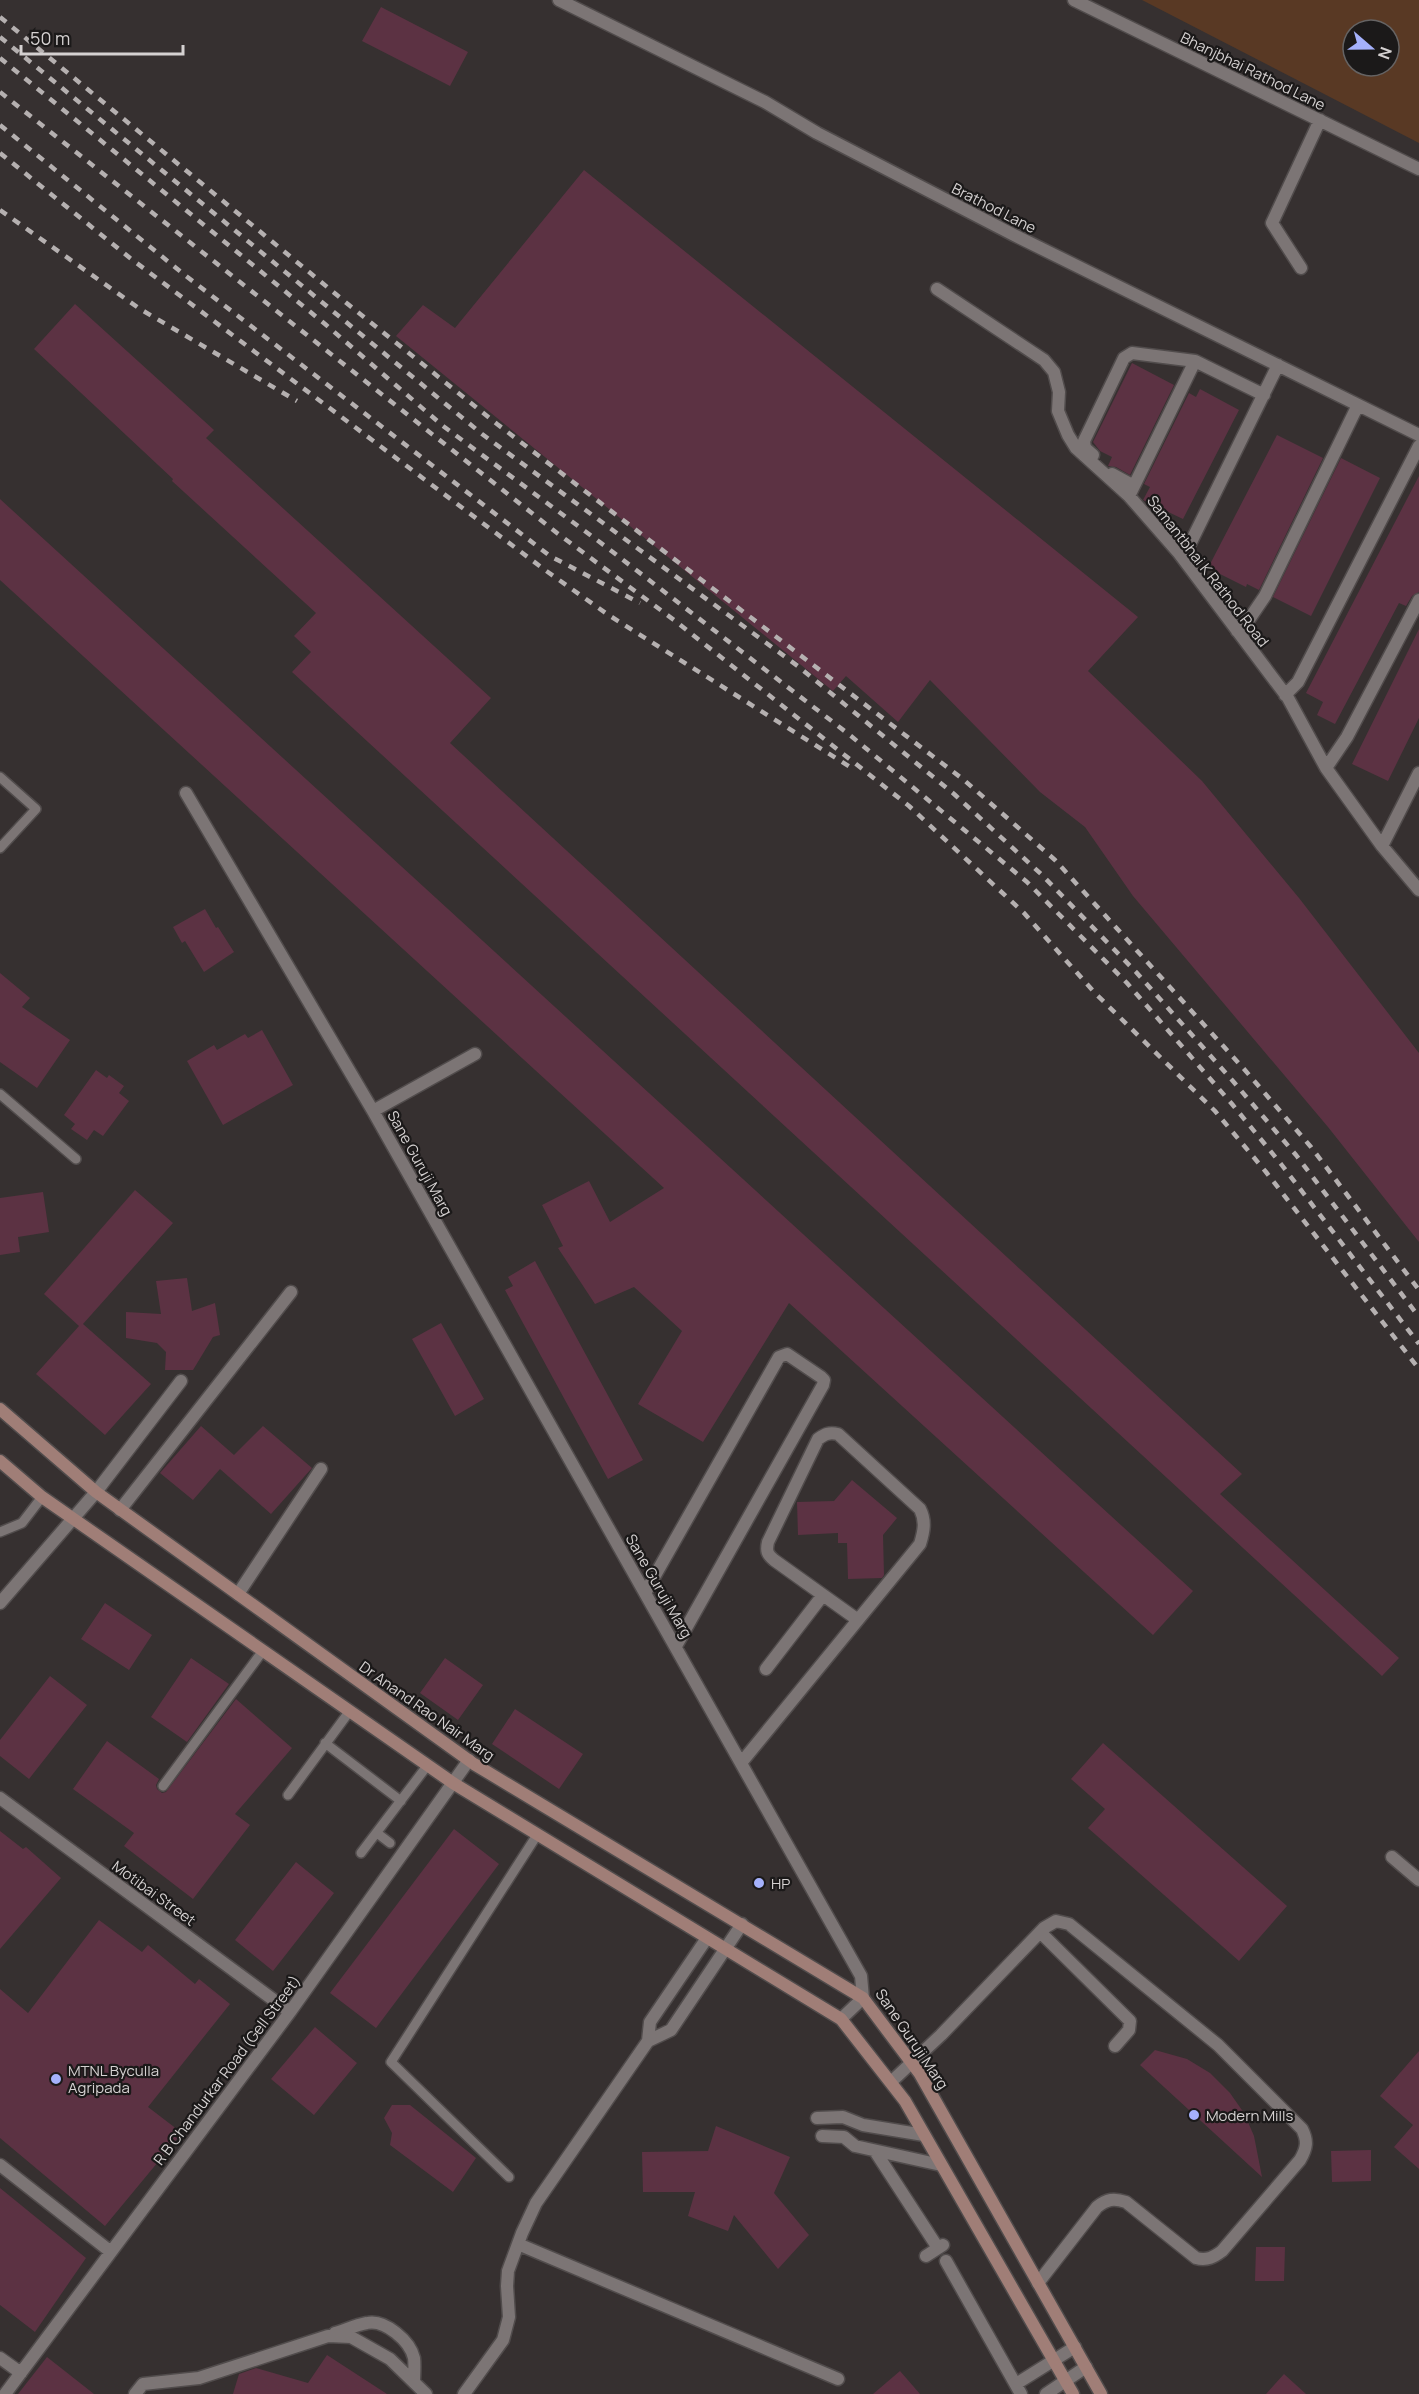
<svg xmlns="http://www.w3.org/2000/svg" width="1419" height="2394" font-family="Manrope,sans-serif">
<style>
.green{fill:#593924;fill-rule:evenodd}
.building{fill:#5c3243}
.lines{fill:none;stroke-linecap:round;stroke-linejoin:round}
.lane-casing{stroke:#514c4c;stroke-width:12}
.street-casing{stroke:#514c4c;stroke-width:15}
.secondary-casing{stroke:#514c4c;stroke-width:15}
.lane{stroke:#7c7575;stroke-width:9}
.street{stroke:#7c7575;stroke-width:12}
.secondary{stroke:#a07e77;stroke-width:12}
.rail{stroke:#b5b0b0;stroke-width:4.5;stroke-dasharray:8 8;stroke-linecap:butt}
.poi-dot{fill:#a5b1fc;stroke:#1b1919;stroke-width:2}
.labels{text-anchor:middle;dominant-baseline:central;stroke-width:4.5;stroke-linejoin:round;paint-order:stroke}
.street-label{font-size:15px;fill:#d5d1d1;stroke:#1b1919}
.poi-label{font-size:15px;fill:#d5d1d1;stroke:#1b1919;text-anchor:start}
</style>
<rect width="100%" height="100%" fill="#363030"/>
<path class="green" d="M 1142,0 L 1419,0 L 1419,143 ZM 1353,30 L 1389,30 L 1389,66 L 1353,66 Z"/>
<path class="building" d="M 381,7 L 468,52 L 450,86 L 362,41 Z
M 584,170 L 1138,617 L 1088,671 L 1202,781 L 1299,898 L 1419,1053 L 1419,1242 L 1328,1127 L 1133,896 L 1085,827 L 1040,792 L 930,680 L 898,722 L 846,676 L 833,691 L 396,336 L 423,305 L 455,328 Z
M 75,304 L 214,430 L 206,438 L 491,698 L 450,743 L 1242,1474 L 1220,1494 L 1399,1658 L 1382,1676 L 292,672 L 311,652 L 294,636 L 316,613 L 172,481 L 173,479 L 34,349 Z
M 1132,363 L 1174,385 L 1130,475 L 1116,467 L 1108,466 L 1112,457 L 1100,451 L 1093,442 Z
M 1200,389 L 1239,410 L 1183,519 L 1143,500 L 1150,487 L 1144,484 L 1189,393 L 1196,397 Z
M 1277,435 L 1323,458 L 1259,590 L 1247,584 L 1246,587 L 1208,568 Z
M 1341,458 L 1380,478 L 1311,616 L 1273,597 Z
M 1419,476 L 1419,592 L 1412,596 L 1406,606 L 1399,603 L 1335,724 L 1317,715 L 1323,702 L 1306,693 Z
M 0,499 L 1193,1591 L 1153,1635 L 789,1303 L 703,1442 L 638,1404 L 682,1331 L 634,1287 L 595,1304 L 558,1248 L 563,1246 L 542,1205 L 589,1181 L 610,1222 L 664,1188 L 0,580 Z
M 1419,629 L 1419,718 L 1388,781 L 1352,764 Z
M 205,909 L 216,928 L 218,927 L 234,952 L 204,972 L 185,941 L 182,943 L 173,927 Z
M 0,973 L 30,998 L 22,1007 L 70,1040 L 37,1088 L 0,1062 Z
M 262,1030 L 293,1085 L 223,1125 L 187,1061 L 214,1045 L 217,1050 L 245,1034 L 248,1038 Z
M 96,1070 L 107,1078 L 109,1075 L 124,1086 L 119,1093 L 129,1101 L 103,1136 L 94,1130 L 87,1140 L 71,1129 L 75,1124 L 64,1115 Z
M 135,1190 L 173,1223 L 83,1324 L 151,1384 L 105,1435 L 36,1374 L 79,1326 L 44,1294 Z
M 43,1192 L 49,1232 L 18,1237 L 20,1252 L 0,1255 L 0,1198 Z
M 535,1261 L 643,1460 L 608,1479 L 505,1290 L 513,1286 L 508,1277 Z
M 187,1278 L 192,1311 L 215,1303 L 220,1335 L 213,1337 L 193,1370 L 165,1370 L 166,1352 L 157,1343 L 126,1338 L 126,1312 L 161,1314 L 156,1281 Z
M 441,1323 L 484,1399 L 455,1416 L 412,1339 Z
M 201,1426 L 234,1455 L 263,1426 L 312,1468 L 271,1514 L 220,1469 L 193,1500 L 160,1473 Z
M 852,1480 L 897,1518 L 883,1535 L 884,1575 L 882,1578 L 848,1579 L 847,1543 L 838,1543 L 838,1533 L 798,1535 L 797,1502 L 834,1501 Z
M 105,1603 L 152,1635 L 129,1670 L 81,1639 Z
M 191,1658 L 229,1684 L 187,1742 L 151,1717 Z
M 445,1658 L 483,1685 L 458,1720 L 420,1693 Z
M 50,1676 L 87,1705 L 29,1779 L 0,1756 L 0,1740 Z
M 236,1699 L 292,1748 L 235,1814 L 250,1825 L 193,1899 L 124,1846 L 134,1833 L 73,1789 L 107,1741 L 159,1779 L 156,1785 L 157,1789 L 162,1793 L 166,1792 Z
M 515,1709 L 583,1754 L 559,1789 L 492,1744 Z
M 1103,1743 L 1287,1906 L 1239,1961 L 1088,1828 L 1105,1809 L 1071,1779 Z
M 454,1829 L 499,1864 L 376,2028 L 330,1993 Z
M 0,1831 L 23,1849 L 26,1847 L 61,1878 L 0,1949 Z
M 296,1862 L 334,1893 L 273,1971 L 235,1940 Z
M 99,1920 L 142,1952 L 148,1945 L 195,1984 L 199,1979 L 230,2004 L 148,2107 L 182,2133 L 105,2226 L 0,2138 L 0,1989 L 28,2013 Z
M 315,2027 L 357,2063 L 314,2115 L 271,2079 Z
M 1155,2050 L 1187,2059 L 1210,2073 L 1230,2093 L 1244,2113 L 1254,2136 L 1262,2177 L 1140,2065 Z
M 1419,2051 L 1419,2169 L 1394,2147 L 1413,2125 L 1380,2096 Z
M 392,2105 L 410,2105 L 476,2158 L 453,2192 L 390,2145 L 392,2133 L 384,2118 Z
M 716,2126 L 790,2157 L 774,2193 L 809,2235 L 778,2269 L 734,2215 L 728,2231 L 688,2216 L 695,2192 L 643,2192 L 642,2152 L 708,2151 Z
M 1371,2150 L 1371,2181 L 1332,2182 L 1331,2151 Z
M 0,2188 L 86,2258 L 35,2332 L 0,2305 Z
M 1256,2247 L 1285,2247 L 1284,2281 L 1255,2281 Z
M 327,2355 L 387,2394 L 233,2394 L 239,2374 L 256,2368 L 308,2383 Z
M 47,2357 L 94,2394 L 18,2394 Z
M 900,2371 L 920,2394 L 873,2394 Z
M 1284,2374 L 1306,2394 L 1266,2394 Z"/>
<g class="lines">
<defs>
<path id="lane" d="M 0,777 L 36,809 L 0,848
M 0,1094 L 76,1159
M 0,1532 L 22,1523 L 42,1497
M 325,1743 L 401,1801
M 163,1786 L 262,1652
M 288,1795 L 349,1712
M 377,1833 L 390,1843
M 361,1853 L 427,1766
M 509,2177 L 391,2062 L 537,1835"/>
<path id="street" d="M 559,0 L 765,102 L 817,133 L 1014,235 L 1419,435
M 1074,0 L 1419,169
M 1301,268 L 1272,223 L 1320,120
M 937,289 L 1044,360 L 1054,372 L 1059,392 L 1058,411 L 1068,435 L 1076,448 L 1129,496 L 1178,552 L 1288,698 L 1326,768 L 1382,846 L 1419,890
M 1093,455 L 1085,448 L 1084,441 L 1124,358 L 1132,353 L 1195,361 L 1264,395
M 1112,474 L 1134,486
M 1131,492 L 1195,361
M 1178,552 L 1191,542 L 1278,365
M 1237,631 L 1250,618 L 1265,596 L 1358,405
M 1285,695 L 1298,682 L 1419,446
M 1326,768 L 1347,737 L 1419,600
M 186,793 L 373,1111 L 861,1976 L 863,1998 L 841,2019
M 1382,846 L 1419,773
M 373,1111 L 475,1054
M 120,1510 L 291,1292
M 645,1593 L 779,1357 L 787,1354 L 821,1377 L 824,1380 L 823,1385 L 676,1646
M 238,1594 L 321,1469
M 0,1603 L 96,1492 L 181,1381
M 766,1669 L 823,1595
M 741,1763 L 920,1544 C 924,1531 926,1521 920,1509 L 838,1434 C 829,1432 825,1434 818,1439 L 768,1542 C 766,1551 767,1554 774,1560 L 858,1620
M 0,1798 L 290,2012
M 1392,1857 L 1419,1880
M 1040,1932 L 1130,2021 L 1129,2030 L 1115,2046
M 648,2041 L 671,2030 L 742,1924
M 891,2082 L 941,2035 L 1044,1928 L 1056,1921 L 1069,1924 L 1218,2045 L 1302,2129 C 1308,2141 1307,2148 1300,2160 L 1222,2251 C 1214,2257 1207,2261 1196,2258 L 1126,2202 C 1114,2198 1107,2199 1097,2207 L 1038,2283
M 817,2118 L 843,2117 L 863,2125 L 924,2135
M 822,2136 L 844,2137 L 855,2146 L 941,2165
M 875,2151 L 938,2248
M 0,2165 L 111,2252
M 518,2244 L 838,2379
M 926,2256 L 943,2245
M 946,2261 L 1021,2394
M 335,2333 C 345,2330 356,2325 367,2323 C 385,2319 410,2341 414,2358 C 415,2365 414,2375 414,2382
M 0,2358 L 21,2373
M 1016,2384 L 1075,2347
M 5,2394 L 290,2012 L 469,1760
M 135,2394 L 143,2384 L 199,2378 L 328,2336 L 351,2337 L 390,2359 L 426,2394
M 464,2394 L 503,2340 L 509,2317 L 507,2286 L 508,2271 L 522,2233 L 536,2203 L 648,2041 L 650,2022 L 707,1938
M 1046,2394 L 1086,2367"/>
<path id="secondary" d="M 0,1409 L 96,1492 L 474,1764 L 863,1998 L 920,2074 L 1101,2394
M 0,1461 L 42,1497 L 453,1783 L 841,2019 L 905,2101 L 1073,2394"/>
</defs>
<use href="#lane" class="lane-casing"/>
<use href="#street" class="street-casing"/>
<use href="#secondary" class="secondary-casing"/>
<use href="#lane" class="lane"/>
<use href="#street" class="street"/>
<use href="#secondary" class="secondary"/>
<path class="rail" d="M 0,17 L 349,305 L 497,424 L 964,780 L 1055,860 L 1244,1069 L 1311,1147 L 1419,1290
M 0,37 L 482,434 L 799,667 L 954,794 L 1041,874 L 1136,972 L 1232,1080 L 1296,1155 L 1419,1317
M 0,58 L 325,324 L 443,426 L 605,546 L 851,736 L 1027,882 L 1127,983 L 1232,1104 L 1281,1164 L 1419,1344
M 0,92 L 557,533 L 674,620 L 909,806 L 1024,913 L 1094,992 L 1215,1111 L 1266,1172 L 1419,1369
M 0,125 L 186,276 L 550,556 L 640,603
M 0,153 L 130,258 L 545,570 L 607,614 L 850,767
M 0,210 L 140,309 L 297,401"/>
</g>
<g class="poi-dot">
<circle cx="759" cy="1883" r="6"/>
<circle cx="56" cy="2079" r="6"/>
<circle cx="1194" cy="2115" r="6"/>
</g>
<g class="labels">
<g class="street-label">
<text transform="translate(1253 71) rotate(26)">Bhanjbhai Rathod Lane</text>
<text transform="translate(994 208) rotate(27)">Brathod Lane</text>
<text transform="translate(1208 571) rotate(52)">Samantbhai K Rathod Road</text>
<text transform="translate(420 1163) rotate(61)">Sane Guruji Marg</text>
<text transform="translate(659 1586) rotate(60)">Sane Guruji Marg</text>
<text transform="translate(427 1711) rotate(35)">Dr Anand Rao Nair Marg</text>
<text transform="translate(154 1893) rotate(36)">Motibai Street</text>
<text transform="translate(912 2039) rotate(56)">Sane Guruji Marg</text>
<text transform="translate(227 2070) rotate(-53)">R B Chandurkar Road (Gell Street)</text>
</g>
<g class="poi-label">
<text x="771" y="1883">HP</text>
<text x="68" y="2070">MTNL Byculla<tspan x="68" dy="17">Agripada</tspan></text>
<text x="1206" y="2115">Modern Mills</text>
</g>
</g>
<g transform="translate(1371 48) rotate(110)"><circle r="28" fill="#1b1919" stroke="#656363" stroke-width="1.5"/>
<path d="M0-4.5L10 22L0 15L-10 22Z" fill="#a5b1fc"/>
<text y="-9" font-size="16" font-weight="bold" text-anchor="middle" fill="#d5d1d1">N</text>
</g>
<path d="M21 45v9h162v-9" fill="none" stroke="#d5d1d1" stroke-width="3"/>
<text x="30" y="45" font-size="18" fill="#d5d1d1" stroke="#1b1919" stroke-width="4.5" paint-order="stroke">50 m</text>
</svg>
